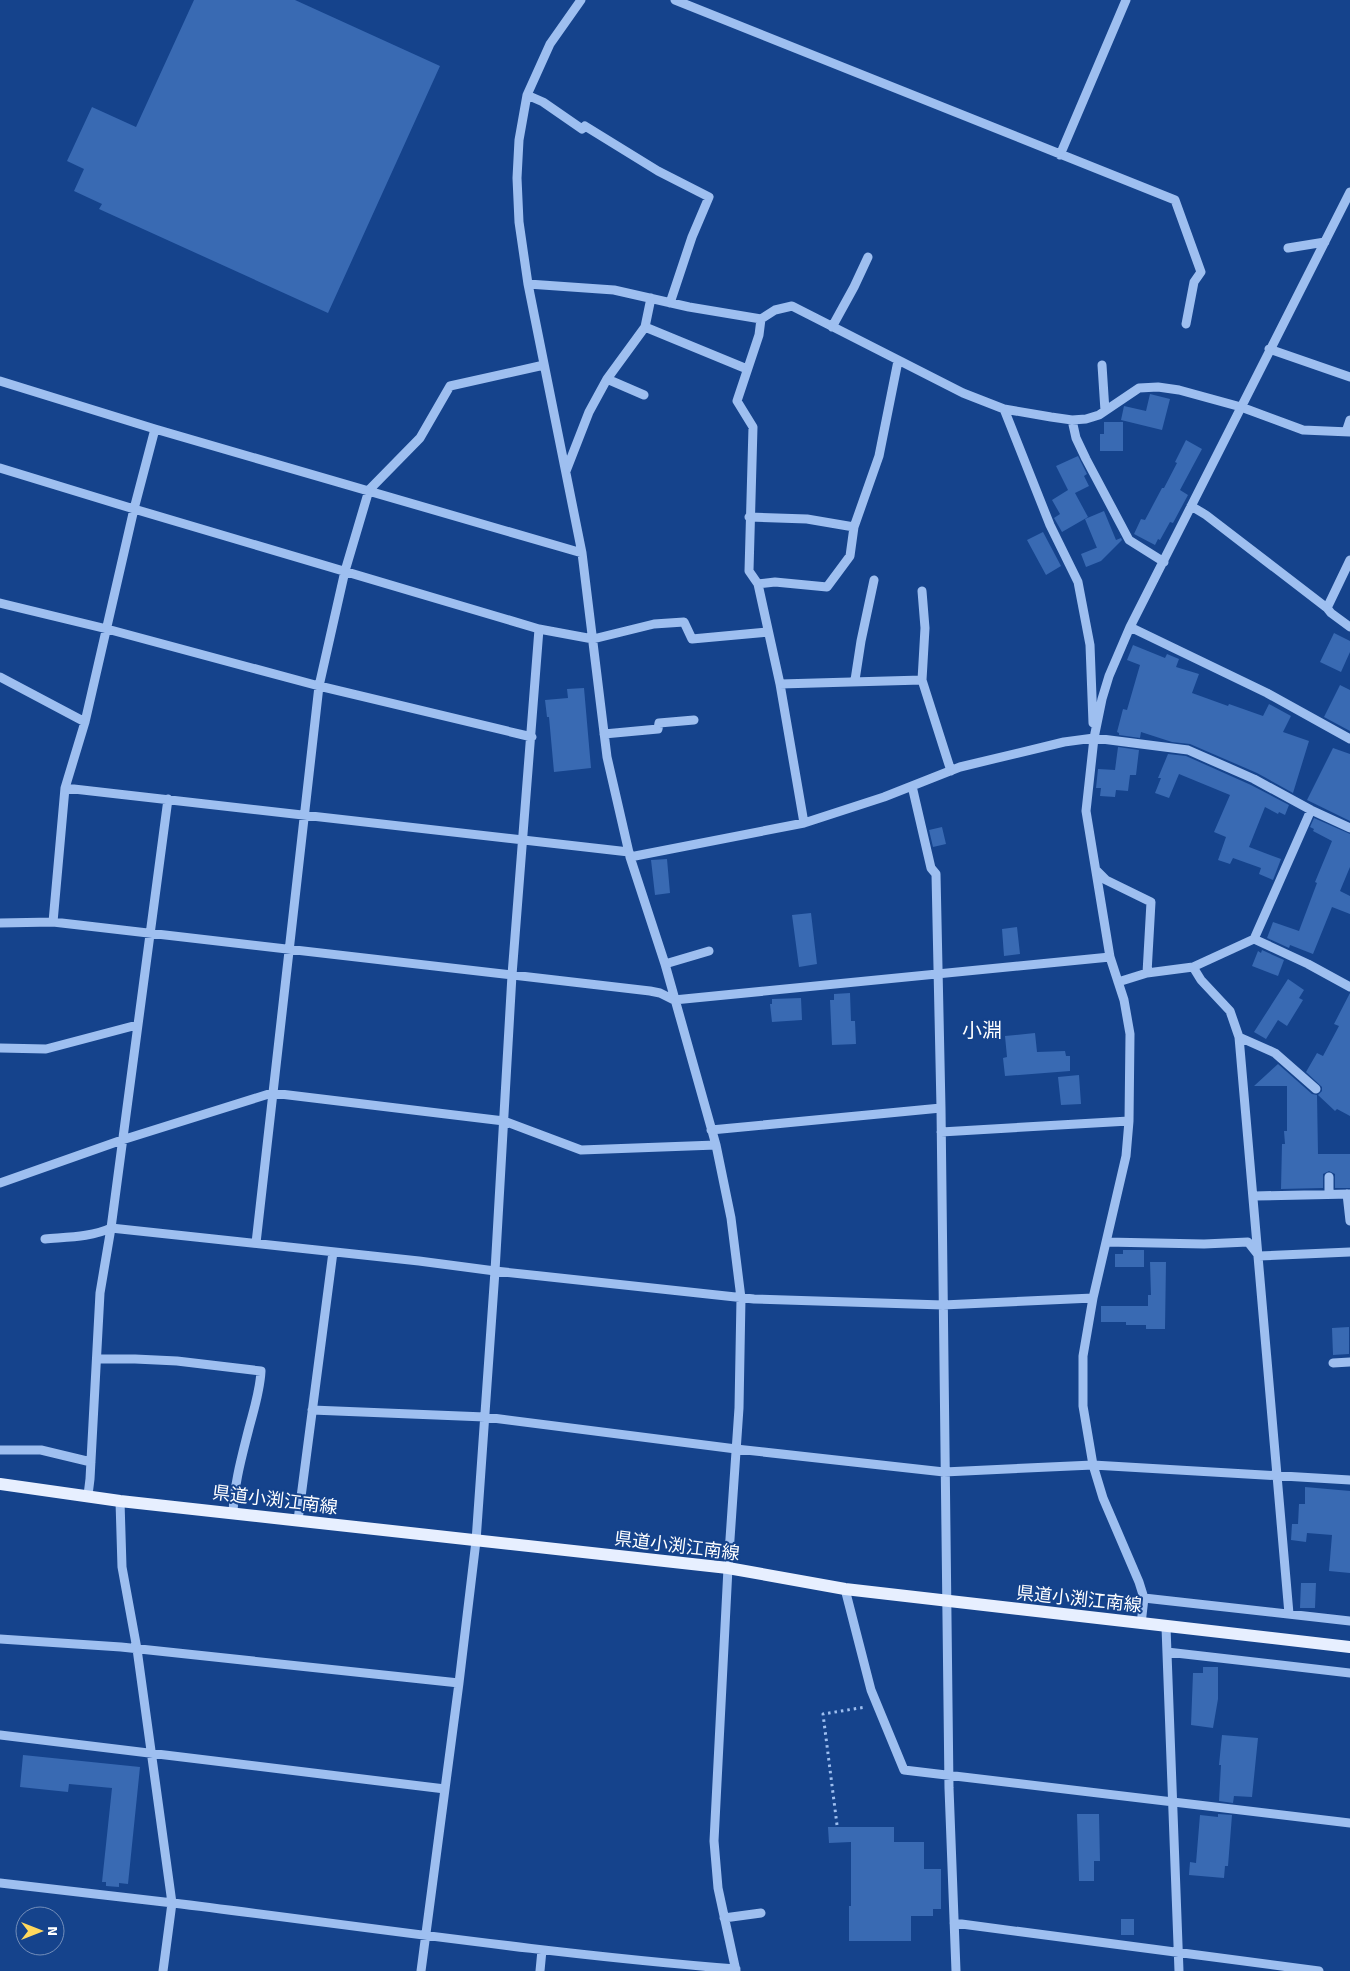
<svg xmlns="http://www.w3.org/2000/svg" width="1350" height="1971" font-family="Signika,'Noto Sans JP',sans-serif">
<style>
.building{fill:#396ab3}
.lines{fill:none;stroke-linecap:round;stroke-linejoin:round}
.path{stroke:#9ebff0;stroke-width:3;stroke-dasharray:2.5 4;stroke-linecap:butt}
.minor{stroke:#9ebff0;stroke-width:9}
.major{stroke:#e7efff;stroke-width:12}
.labels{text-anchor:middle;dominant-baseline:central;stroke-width:4;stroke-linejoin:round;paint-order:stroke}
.street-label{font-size:18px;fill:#fff;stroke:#15438c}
.quarter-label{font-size:20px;fill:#fff;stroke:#15438c}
</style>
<rect width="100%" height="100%" fill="#15438c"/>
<path class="building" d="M 194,0 L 295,0 L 440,66 L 328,313 L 99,209 L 102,204 L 74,191 L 84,169 L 67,161 L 92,107 L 136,127 Z
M 1150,394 L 1170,399 L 1162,430 L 1121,420 L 1124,406 L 1146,411 Z
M 1104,422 L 1123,422 L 1123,451 L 1100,451 L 1100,434 L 1104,434 Z
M 1186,440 L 1202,449 L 1180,490 L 1188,495 L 1173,523 L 1170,522 L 1160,540 L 1158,539 L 1155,545 L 1134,534 L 1141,519 L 1145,520 L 1162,488 L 1164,488 L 1177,463 L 1175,462 Z
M 1078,456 L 1087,474 L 1084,476 L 1089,486 L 1075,493 L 1088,517 L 1062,532 L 1054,518 L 1060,514 L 1052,500 L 1068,490 L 1056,466 Z
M 1104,511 L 1116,540 L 1097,548 L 1085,519 Z
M 1043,532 L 1061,566 L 1046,575 L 1027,540 Z
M 1121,538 L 1122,540 L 1101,561 L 1086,567 L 1081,554 Z
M 1334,633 L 1350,641 L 1350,652 L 1341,672 L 1320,662 Z
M 1133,645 L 1165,658 L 1167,654 L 1179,659 L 1176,667 L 1199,674 L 1192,693 L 1228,706 L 1229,704 L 1263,716 L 1269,704 L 1291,716 L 1283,732 L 1309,741 L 1293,793 L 1257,773 L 1190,744 L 1172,742 L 1141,732 L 1140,738 L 1119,735 L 1119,733 L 1117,732 L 1123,709 L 1127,710 L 1140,665 L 1127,660 Z
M 1340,685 L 1350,690 L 1350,731 L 1324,717 Z
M 584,688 L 591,768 L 554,772 L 549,717 L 547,717 L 545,700 L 568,698 L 567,689 Z
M 1118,747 L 1139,750 L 1136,775 L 1130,775 L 1128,791 L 1116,790 L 1115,797 L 1100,796 L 1101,788 L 1096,788 L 1098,769 L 1115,770 Z
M 1333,748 L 1350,754 L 1350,821 L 1307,800 Z
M 1168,754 L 1186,756 L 1251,785 L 1289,805 L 1285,815 L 1279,812 L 1278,814 L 1265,807 L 1249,847 L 1281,859 L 1273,880 L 1259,874 L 1261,868 L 1233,858 L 1230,864 L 1218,860 L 1226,837 L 1214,832 L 1230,795 L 1179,774 L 1169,798 L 1155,793 L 1161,778 L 1158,778 Z
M 1314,818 L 1350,834 L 1350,867 L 1340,891 L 1350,896 L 1350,914 L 1332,907 L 1313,954 L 1290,945 L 1289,948 L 1267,938 L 1273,922 L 1299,931 L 1317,883 L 1315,882 L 1332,841 L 1313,831 L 1314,829 L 1310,827 Z
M 942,827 L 946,844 L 933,847 L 929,830 Z
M 667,859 L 670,893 L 655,895 L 651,860 Z
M 811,913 L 817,964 L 799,967 L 792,915 Z
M 1017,927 L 1020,954 L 1004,956 L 1002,929 Z
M 1262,950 L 1284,960 L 1278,976 L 1252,966 L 1258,951 L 1261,953 Z
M 1288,979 L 1304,990 L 1299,998 L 1303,1000 L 1287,1026 L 1278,1020 L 1266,1039 L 1254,1032 Z
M 850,993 L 851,1021 L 855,1021 L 856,1044 L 832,1045 L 830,1000 L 834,1000 L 834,994 Z
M 1350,993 L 1350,1116 L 1337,1109 L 1335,1111 L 1318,1095 L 1322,1091 L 1322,1087 L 1306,1072 L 1317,1053 L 1323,1056 L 1339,1026 L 1334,1024 Z
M 801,998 L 802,1020 L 772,1022 L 770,1004 L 772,1004 L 772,999 Z
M 1035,1033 L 1037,1052 L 1065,1051 L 1066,1056 L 1070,1056 L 1070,1071 L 1005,1076 L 1003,1058 L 1007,1057 L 1005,1036 Z
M 1278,1064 L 1312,1094 L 1317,1095 L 1318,1154 L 1350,1154 L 1350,1188 L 1335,1188 L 1335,1174 L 1329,1171 L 1323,1174 L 1323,1188 L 1281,1189 L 1282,1144 L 1285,1144 L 1284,1131 L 1287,1131 L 1287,1086 L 1254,1086 Z
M 1079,1075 L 1081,1104 L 1061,1105 L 1058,1077 Z
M 1123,1250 L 1144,1250 L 1144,1267 L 1115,1267 L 1115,1254 L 1123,1254 Z
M 1150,1262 L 1166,1262 L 1165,1329 L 1146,1329 L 1146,1325 L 1126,1325 L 1126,1322 L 1101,1322 L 1101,1306 L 1148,1306 L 1148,1295 L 1151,1295 Z
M 1349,1327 L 1349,1354 L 1333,1355 L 1332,1328 Z
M 1305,1487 L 1350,1491 L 1350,1573 L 1329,1571 L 1332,1535 L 1307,1533 L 1306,1542 L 1291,1540 L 1292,1524 L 1298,1524 L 1299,1504 L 1305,1504 Z
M 1301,1583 L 1316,1583 L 1315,1608 L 1300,1608 Z
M 1203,1667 L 1218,1667 L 1218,1699 L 1213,1728 L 1191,1725 L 1193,1673 L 1203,1673 Z
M 1222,1735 L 1258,1738 L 1252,1797 L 1234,1796 L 1233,1803 L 1219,1801 L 1221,1765 L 1219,1765 Z
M 23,1755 L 140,1767 L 128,1884 L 119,1883 L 119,1887 L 106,1886 L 106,1882 L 102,1882 L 112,1788 L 69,1784 L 68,1792 L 20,1787 Z
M 1077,1814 L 1099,1814 L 1100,1861 L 1094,1861 L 1094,1881 L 1079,1881 Z
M 1218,1814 L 1232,1815 L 1228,1866 L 1225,1866 L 1224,1878 L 1189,1875 L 1190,1862 L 1196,1863 L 1200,1815 L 1218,1817 Z
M 828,1827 L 894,1827 L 894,1842 L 924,1842 L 924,1869 L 941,1869 L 941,1909 L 933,1909 L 933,1916 L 911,1916 L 911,1941 L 849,1941 L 849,1906 L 851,1906 L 851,1842 L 829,1843 Z
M 1121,1919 L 1134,1919 L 1134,1935 L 1121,1935 Z"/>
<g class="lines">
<path class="path" d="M 837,1825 L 823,1714 L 866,1707"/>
<path class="minor" d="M 581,0 L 550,44 L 527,95 L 519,140 L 517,178 L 519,222 L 528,284 L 582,553 L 607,757 L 630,857 L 665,964 L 716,1145 L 731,1218 L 741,1298 L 739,1408 L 728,1568 L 714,1841 L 718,1888 L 736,1971
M 675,0 L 1175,200 L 1201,272 L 1194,282 L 1186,324
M 527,95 L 543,102 L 582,129 L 585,126 L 658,171 L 709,197 L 692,237 L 670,303
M 1060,155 L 1126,0
M 1288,248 L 1325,242
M 528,284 L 614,290 L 689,307 L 761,319 L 775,310 L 792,306 L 963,393 L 1004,409 L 1050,525 L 1078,582 L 1090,645 L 1093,723
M 761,319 L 759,335 L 737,401 L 753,427 L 749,571 L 758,584 L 780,684 L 804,823
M 645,327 L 747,369
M 832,327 L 854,287 L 868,257
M 1269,349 L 1350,377
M 1102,365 L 1105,411
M 607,379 L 644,395
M 0,381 L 155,429 L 582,553
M 1004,409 L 1051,417 L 1072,420 L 1086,419 L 1099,415 L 1139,388 L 1158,387 L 1179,390 L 1241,407 L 1303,430 L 1350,432
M 1072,420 L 1076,438 L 1086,459 L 1129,540 L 1164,562
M 1346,432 L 1350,420
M 0,468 L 134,509 L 539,629 L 593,639 L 654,624 L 684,622 L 692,639 L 768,632
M 566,471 L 589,412 L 607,379 L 645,327 L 651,298
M 1191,506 L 1206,515 L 1327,608 L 1350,560
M 749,517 L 807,519 L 854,527
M 758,584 L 775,582 L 827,587 L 850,556 L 854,527 L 879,456 L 898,361
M 922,591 L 925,628 L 922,680 L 951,771
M 0,603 L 107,629 L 319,686 L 532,737
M 1327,608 L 1331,613 L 1350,627
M 1130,627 L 1267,693 L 1350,739
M 0,677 L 85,722
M 855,680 L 861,641 L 874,580
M 780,684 L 922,680
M 604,734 L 658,729 L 659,723 L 694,720
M 912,786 L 931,868 L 936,874 L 941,1108 L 949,1788 L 956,1971
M 65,788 L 629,852
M 630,857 L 804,823 L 884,797 L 960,767 L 1064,742 L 1094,738 L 1188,750 L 1254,779 L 1311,810 L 1350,828
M 1097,871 L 1106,880 L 1151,902 L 1147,973
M 53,922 L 65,788 L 85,722 L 134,509 L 155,429
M 0,923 L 53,922 L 650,991 L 660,993 L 674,1000 L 1110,957
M 1254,939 L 1311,810
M 665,964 L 709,951
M 1193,967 L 1201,980 L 1230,1011 L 1239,1037 L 1289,1614
M 1118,982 L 1147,973 L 1193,967 L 1254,939 L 1308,964 L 1350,987
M 1239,1037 L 1275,1053 L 1316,1089
M 0,1048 L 46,1049 L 137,1025
M 711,1130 L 941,1108
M 941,1132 L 1129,1121
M 1329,1177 L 1329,1194
M 0,1183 L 122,1140 L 272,1093 L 504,1121 L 581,1150 L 716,1145
M 1347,1194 L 1350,1221
M 1254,1196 L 1350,1194
M 45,1239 C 67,1237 92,1237 111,1228 L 419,1261 L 495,1271 L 754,1299 L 943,1305 L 1093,1298
M 1106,1242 L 1204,1244 L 1248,1242 L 1259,1256 L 1350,1252
M 256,1243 L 319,686 L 345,571 L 369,490 L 420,438 L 450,386 L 544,365
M 97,1359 L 135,1359 L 177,1361 L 261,1371 C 260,1391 254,1409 249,1428 C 242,1456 234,1484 233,1513
M 1333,1363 L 1350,1362
M 312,1410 L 485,1417 L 736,1449 L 944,1472 L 1093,1465 L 1350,1480
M 0,1450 L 41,1450 L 91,1462
M 88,1495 L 90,1479 L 100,1293 L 111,1228 L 168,799
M 120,1501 L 122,1567 L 137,1649 L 172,1903 L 163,1971
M 298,1520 L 333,1252
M 845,1589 L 871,1690 L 904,1770 L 1350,1823
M 1144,1598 L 1350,1621
M 1141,1624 L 1144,1598 L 1139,1582 L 1103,1498 L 1093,1465 L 1083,1406 L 1083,1356 L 1093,1298 L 1126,1156 L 1129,1121 L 1130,1034 L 1124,1000 L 1110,957 L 1086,811 L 1094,738 L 1102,699 L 1109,676 L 1130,627 L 1350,192
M 1166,1627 L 1179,1971
M 0,1639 L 121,1647 L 459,1683
M 1167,1652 L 1350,1673
M 0,1735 L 445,1789
M 0,1883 C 58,1890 115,1896 173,1903 C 360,1926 547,1954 736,1969
M 724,1918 L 761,1913
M 954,1923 L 1319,1971
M 421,1971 L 459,1683 L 476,1541 L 495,1271 L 512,975 L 539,629
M 540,1971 L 542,1950"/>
<path class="major" d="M 0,1484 L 120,1501 L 728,1568 L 845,1589 L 1350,1647"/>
</g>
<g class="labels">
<g class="street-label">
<text transform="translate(275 1500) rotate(7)">県道小渕江南線</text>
<text transform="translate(677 1546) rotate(7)">県道小渕江南線</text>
<text transform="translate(1079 1599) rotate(6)">県道小渕江南線</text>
</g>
<g class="quarter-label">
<text x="982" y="1030">小淵</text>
</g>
</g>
<g transform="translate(40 1931) rotate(90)"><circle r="24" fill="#15438c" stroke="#738eba"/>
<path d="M0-4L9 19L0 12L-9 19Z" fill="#ffd85d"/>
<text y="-8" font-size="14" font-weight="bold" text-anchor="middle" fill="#ffffff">N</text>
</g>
</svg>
